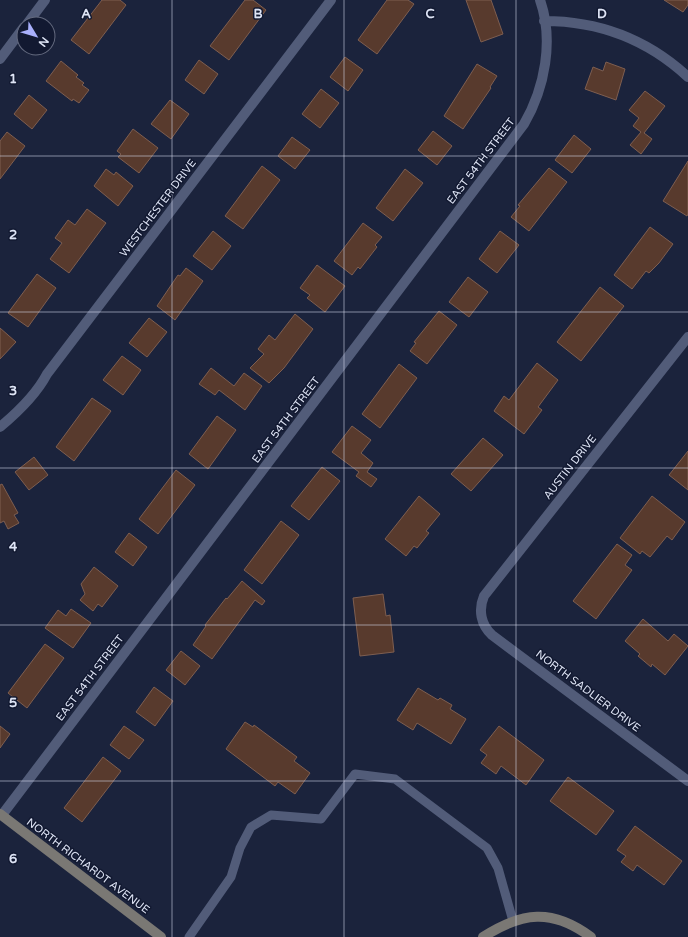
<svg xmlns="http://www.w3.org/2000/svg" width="688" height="937" font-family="'Varela Round',sans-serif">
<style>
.building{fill:#583a2d;stroke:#7e5e50}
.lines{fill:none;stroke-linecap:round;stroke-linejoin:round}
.lane{stroke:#525c79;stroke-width:9}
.street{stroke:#525c79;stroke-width:10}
.secondary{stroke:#7a7874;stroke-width:10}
.grid{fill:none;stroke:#dee4f5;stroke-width:1;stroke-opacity:0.55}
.labels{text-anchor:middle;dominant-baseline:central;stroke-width:3;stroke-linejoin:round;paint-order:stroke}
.street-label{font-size:11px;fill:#dee4f5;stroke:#121931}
.grid-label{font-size:13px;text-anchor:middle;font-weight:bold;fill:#dee4f5;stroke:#121931;stroke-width:3;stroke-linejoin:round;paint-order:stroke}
</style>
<rect width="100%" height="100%" fill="#1b233c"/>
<path class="building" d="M 102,0 L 120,0 L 126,5 L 89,54 L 71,40 Z
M 245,0 L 253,0 L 266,10 L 229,60 L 210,46 Z
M 387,0 L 408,0 L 414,4 L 377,54 L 358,40 Z
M 466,0 L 491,0 L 503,34 L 481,42 Z
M 664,0 L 688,0 L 688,5 L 683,12 Z
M 345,57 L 363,70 L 348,91 L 330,77 Z
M 199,60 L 218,74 L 204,94 L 185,80 Z
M 61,61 L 78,75 L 76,77 L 84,83 L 82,85 L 89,90 L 79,103 L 73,99 L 72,101 L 46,81 Z
M 606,62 L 625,69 L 616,100 L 585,89 L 593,67 L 603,71 Z
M 477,64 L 497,76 L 490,87 L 491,88 L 463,129 L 444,116 Z
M 321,89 L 339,103 L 320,128 L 302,114 Z
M 645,91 L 665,106 L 644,133 L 652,139 L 641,154 L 630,145 L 641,132 L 633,126 L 639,118 L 629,110 Z
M 29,95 L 47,110 L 32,129 L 14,114 Z
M 170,100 L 189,114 L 171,139 L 151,124 Z
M 133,129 L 158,148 L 139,173 L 118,157 L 121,154 L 117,151 Z
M 433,131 L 452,146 L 437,165 L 418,150 Z
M 7,132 L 25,146 L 0,179 L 0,141 Z
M 574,135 L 591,149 L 572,173 L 555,160 Z
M 292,137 L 310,150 L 295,169 L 278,156 Z
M 688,161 L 688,214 L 687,216 L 663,201 Z
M 262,166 L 280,180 L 243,229 L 225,216 Z
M 549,168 L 567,182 L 529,231 L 511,217 L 520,206 L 518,205 Z
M 106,169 L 114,175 L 116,172 L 133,186 L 118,206 L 94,186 Z
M 405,169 L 423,183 L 393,221 L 376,208 Z
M 87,209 L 106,223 L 69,273 L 50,259 L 62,243 L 55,238 L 68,220 L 75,225 Z
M 363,223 L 382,237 L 375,245 L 377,247 L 360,269 L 358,267 L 352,275 L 334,261 Z
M 650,227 L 673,244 L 659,263 L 649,273 L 646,271 L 632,289 L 614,275 Z
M 213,231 L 231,246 L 212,270 L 193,256 Z
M 500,231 L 519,245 L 497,273 L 479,259 Z
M 317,265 L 345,286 L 325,312 L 307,298 L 310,295 L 300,288 Z
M 186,268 L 203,281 L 175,320 L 157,306 L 178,275 L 180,276 Z
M 37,274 L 56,288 L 28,327 L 8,313 Z
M 468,277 L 488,292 L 469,317 L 449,302 Z
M 600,287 L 624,306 L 581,361 L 557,342 Z
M 439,311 L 457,325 L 427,364 L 410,351 L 416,343 L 414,342 Z
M 295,314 L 313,329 L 284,368 L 269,383 L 250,368 L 264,354 L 258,349 L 269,335 L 275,340 Z
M 149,318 L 167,332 L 147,357 L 129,343 Z
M 0,328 L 16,342 L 0,359 Z
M 122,356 L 141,370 L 123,395 L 103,380 Z
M 537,363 L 558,380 L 538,407 L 542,410 L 524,434 L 494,411 L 504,396 L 509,400 Z
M 399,364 L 417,378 L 380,428 L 362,414 Z
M 211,368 L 234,386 L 244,373 L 262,386 L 245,410 L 219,390 L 215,395 L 199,384 Z
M 92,398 L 111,411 L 74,461 L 56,447 Z
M 217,416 L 236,430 L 208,469 L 189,454 Z
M 352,426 L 371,440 L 361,453 L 373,463 L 367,472 L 377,479 L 371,487 L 356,476 L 359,472 L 332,452 Z
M 483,438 L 503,455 L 471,491 L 451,474 Z
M 688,451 L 688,490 L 669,475 Z
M 34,457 L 48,475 L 29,490 L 15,472 Z
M 322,467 L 340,481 L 309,520 L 291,506 Z
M 176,470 L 195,485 L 158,534 L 139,519 Z
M 2,484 L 18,513 L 14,515 L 19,523 L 8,529 L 4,521 L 0,523 L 0,485 Z
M 419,496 L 440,514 L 426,531 L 429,533 L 417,548 L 414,546 L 406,556 L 385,539 Z
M 652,496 L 685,522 L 672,540 L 667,536 L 650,557 L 642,551 L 640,554 L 620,538 Z
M 281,521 L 299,535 L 262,584 L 244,570 Z
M 129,533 L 147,547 L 133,566 L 115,552 Z
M 617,544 L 632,555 L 625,565 L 632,570 L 596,619 L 573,601 Z
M 94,567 L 118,586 L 102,607 L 98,604 L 93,611 L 80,600 L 85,594 L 81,584 Z
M 242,581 L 265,601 L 262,605 L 255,600 L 212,659 L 193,645 L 206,626 L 205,625 L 226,598 L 227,599 Z
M 383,594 L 386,616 L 390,615 L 394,652 L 360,656 L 353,598 Z
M 71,609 L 91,623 L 73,648 L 45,628 L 58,610 L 66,616 Z
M 643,619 L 668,641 L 674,634 L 688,646 L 665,675 L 652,664 L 651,667 L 638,656 L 640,654 L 625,641 Z
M 45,644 L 64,658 L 27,708 L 8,693 Z
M 181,651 L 200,666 L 185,685 L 166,670 Z
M 154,687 L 173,701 L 155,726 L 136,712 Z
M 418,688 L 438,700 L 440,698 L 452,705 L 450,709 L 466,719 L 451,744 L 417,723 L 413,730 L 397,720 Z
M 245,722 L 253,727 L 254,725 L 297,757 L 294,761 L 310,773 L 295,794 L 278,782 L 275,786 L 226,749 Z
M 0,726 L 10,734 L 0,748 Z
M 124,726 L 144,740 L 129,759 L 110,745 Z
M 499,726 L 544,760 L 526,785 L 501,766 L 496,774 L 481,763 L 487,755 L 480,750 Z
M 103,757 L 121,771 L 82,822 L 64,808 Z
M 568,777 L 614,811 L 596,835 L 550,801 Z
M 635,826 L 682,861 L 664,885 L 637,865 L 633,871 L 621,862 L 626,856 L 617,850 Z"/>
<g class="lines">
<path class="lane" d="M 189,937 L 231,877 L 240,848 L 251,827 L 271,815 L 321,819 L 355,774 L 395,779 L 487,848 L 498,868 L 513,921"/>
<path class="street" d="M 544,21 C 599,21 647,39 688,77
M 27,24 L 45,0
M 0,59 L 24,27
M 688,337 L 484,596 C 478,610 481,625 492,635 L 688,781
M 0,427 C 18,412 36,395 47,374 L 331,0
M 2,815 L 524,124 C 545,88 554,40 540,0"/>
<path class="secondary" d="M 0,814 L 161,937
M 483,937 C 522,912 552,908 591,937"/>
</g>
<path class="grid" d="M 172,0 L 172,937M 344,0 L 344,937M 516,0 L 516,937M 0,156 L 688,156M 0,312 L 688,312M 0,468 L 688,468M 0,625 L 688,625M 0,781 L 688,781"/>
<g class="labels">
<g class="street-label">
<text transform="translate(481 161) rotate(-53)">EAST 54TH STREET</text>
<text transform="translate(158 208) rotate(-53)">WESTCHESTER DRIVE</text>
<text transform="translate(286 420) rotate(-53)">EAST 54TH STREET</text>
<text transform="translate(570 467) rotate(-52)">AUSTIN DRIVE</text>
<text transform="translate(90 678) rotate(-53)">EAST 54TH STREET</text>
<text transform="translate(588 691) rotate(37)">NORTH SADLIER DRIVE</text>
<text transform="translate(88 866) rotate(37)">NORTH RICHARDT AVENUE</text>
</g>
</g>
<g class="grid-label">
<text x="86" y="18">A</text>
<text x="258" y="18">B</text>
<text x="430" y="18">C</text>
<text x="602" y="18">D</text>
<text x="13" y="83">1</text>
<text x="13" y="239">2</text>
<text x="13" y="395">3</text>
<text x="13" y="551">4</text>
<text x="13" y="707">5</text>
<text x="13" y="863">6</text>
</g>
<g transform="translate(36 36) rotate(128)"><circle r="19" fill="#121931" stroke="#646a7f"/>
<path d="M0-3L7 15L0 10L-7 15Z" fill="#a9b0fc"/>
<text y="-6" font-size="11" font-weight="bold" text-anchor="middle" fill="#dee4f5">N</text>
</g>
</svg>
